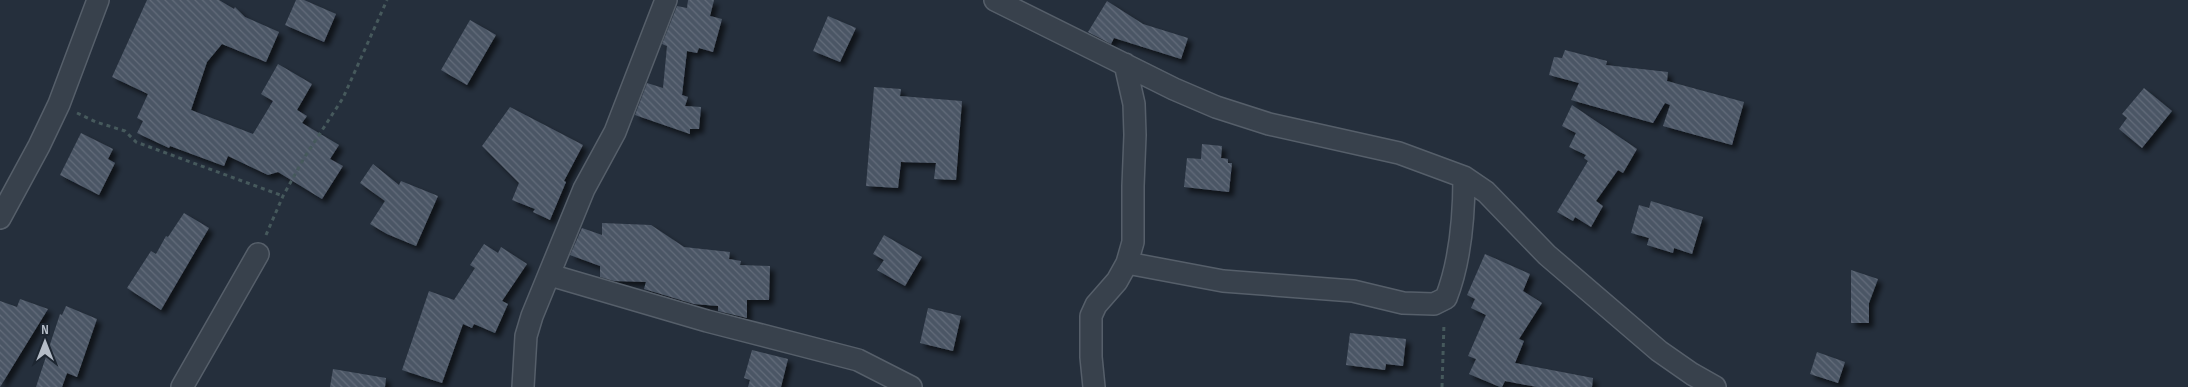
<svg xmlns="http://www.w3.org/2000/svg" width="2188" height="387" font-family="'Sofia Sans Condensed',sans-serif">
<style>
.building{fill:url(#building-back-hatch);filter:url(#shadow)}
.lines{fill:none;stroke-linecap:round;stroke-linejoin:round}
.minor-casing{stroke:#565f6a;stroke-width:24}
.path{stroke:#46595c;stroke-width:3;stroke-dasharray:4 4;stroke-linecap:butt}
.minor{stroke:#38414c;stroke-width:21}
</style>
<defs>
<pattern id="building-back-hatch" width="6" height="6" patternUnits="userSpaceOnUse" patternTransform="scale(1.25)"><rect width="6" height="6" fill="#4b5665"/><path d="M-1 5l2 2M0 0l6 6M5-1l2 2" fill="none" stroke="#636c7a"/></pattern>
<filter id="shadow"><feDropShadow dx="4.5" dy="4.5" stdDeviation="2.5" flood-color="#0009"/></filter>
</defs>
<rect width="100%" height="100%" fill="#252f3c"/>
<path class="building" d="M 147,0 L 219,0 L 234,9 L 235,7 L 245,17 L 279,32 L 266,62 L 222,44 L 207,62 L 191,110 L 253,134 L 273,101 L 261,94 L 278,64 L 312,84 L 297,110 L 307,116 L 302,123 L 339,145 L 330,159 L 343,166 L 322,199 L 278,172 L 268,175 L 228,156 L 224,166 L 170,146 L 169,148 L 137,133 L 143,121 L 137,118 L 148,94 L 112,77 Z
M 296,0 L 304,0 L 336,14 L 324,42 L 285,25 Z
M 688,0 L 714,0 L 710,16 L 722,19 L 713,52 L 699,48 L 697,53 L 687,51 L 682,95 L 688,97 L 685,106 L 701,107 L 699,129 L 690,129 L 690,134 L 635,115 L 647,83 L 663,88 L 667,46 L 662,44 L 677,6 L 687,8 Z
M 1107,1 L 1143,24 L 1188,38 L 1181,59 L 1114,38 L 1111,44 L 1088,32 Z
M 828,16 L 856,28 L 840,62 L 813,51 Z
M 470,20 L 496,35 L 467,85 L 441,70 Z
M 1565,50 L 1607,61 L 1606,65 L 1668,72 L 1667,81 L 1744,102 L 1732,145 L 1663,126 L 1670,105 L 1665,103 L 1653,123 L 1571,100 L 1579,83 L 1549,75 L 1554,57 L 1562,58 Z
M 874,87 L 901,89 L 900,96 L 962,101 L 956,180 L 934,179 L 936,163 L 901,162 L 898,188 L 866,186 Z
M 2144,88 L 2172,111 L 2142,148 L 2119,129 L 2127,118 L 2122,114 Z
M 1572,105 L 1637,149 L 1623,173 L 1618,170 L 1596,201 L 1603,206 L 1591,227 L 1575,217 L 1573,221 L 1557,212 L 1588,161 L 1584,158 L 1586,155 L 1569,147 L 1576,133 L 1562,126 Z
M 510,107 L 583,145 L 564,181 L 566,182 L 550,220 L 533,212 L 535,209 L 512,200 L 519,183 L 482,146 Z
M 81,133 L 113,149 L 108,159 L 115,163 L 99,195 L 60,175 Z
M 1202,144 L 1222,146 L 1221,158 L 1228,159 L 1228,163 L 1232,163 L 1229,192 L 1184,187 L 1187,158 L 1201,159 Z
M 373,164 L 399,185 L 401,181 L 438,196 L 416,246 L 387,234 L 370,224 L 385,201 L 360,183 Z
M 1651,201 L 1703,217 L 1692,254 L 1674,248 L 1673,253 L 1647,245 L 1649,238 L 1631,233 L 1639,205 L 1649,208 Z
M 184,213 L 209,228 L 161,310 L 127,288 L 151,251 L 156,254 L 166,236 L 168,237 Z
M 602,223 L 651,225 L 684,247 L 730,252 L 729,259 L 741,261 L 740,265 L 770,266 L 769,300 L 747,300 L 747,318 L 718,311 L 718,306 L 694,304 L 644,289 L 646,282 L 614,281 L 600,277 L 600,266 L 570,255 L 582,228 L 602,235 Z
M 884,235 L 922,257 L 905,286 L 877,270 L 884,260 L 873,254 Z
M 484,244 L 498,253 L 501,247 L 527,264 L 502,301 L 508,304 L 495,333 L 474,324 L 472,328 L 463,324 L 442,383 L 402,370 L 429,291 L 454,300 L 475,268 L 470,265 Z
M 1485,254 L 1530,274 L 1523,291 L 1542,303 L 1519,339 L 1524,341 L 1515,363 L 1593,378 L 1592,387 L 1537,387 L 1505,381 L 1502,387 L 1500,387 L 1469,374 L 1476,359 L 1468,356 L 1486,315 L 1471,308 L 1475,299 L 1467,295 Z
M 1851,270 L 1878,279 L 1869,303 L 1869,323 L 1851,323 Z
M 20,299 L 48,309 L 0,387 L 0,301 L 17,307 Z
M 66,306 L 97,319 L 77,377 L 67,373 L 62,387 L 36,387 L 60,314 L 62,315 Z
M 928,308 L 961,316 L 953,351 L 920,343 Z
M 1350,333 L 1406,339 L 1403,366 L 1386,364 L 1385,370 L 1346,365 Z
M 752,350 L 788,359 L 781,387 L 748,387 L 750,380 L 744,378 Z
M 1817,352 L 1845,362 L 1838,383 L 1810,374 Z
M 333,369 L 386,378 L 385,387 L 330,387 Z"/>
<g class="lines">
<defs>
<path id="minor" d="M 995,0 L 1174,89 L 1216,107 L 1269,124 L 1399,153 L 1464,177 L 1486,192 L 1547,255 L 1659,351 L 1692,374 L 1715,387
M 0,218 L 39,146 L 59,104 L 98,0
M 1127,263 L 1223,281 L 1353,291 L 1403,303 L 1434,304 L 1446,298 C 1461,260 1464,217 1464,177
M 550,275 L 707,321 L 858,360 L 911,387
M 182,387 L 258,254
M 523,387 L 526,336 L 532,316 L 584,189 L 615,132 L 666,0
M 1094,387 L 1091,357 L 1091,316 L 1096,305 L 1117,281 L 1127,263 L 1133,242 L 1133,186 L 1135,135 L 1134,104 L 1125,64"/>
</defs>
<use href="#minor" class="minor-casing"/>
<path class="path" d="M 77,113 L 96,122 L 125,131 L 136,142 L 283,196
M 266,235 L 283,196 L 304,158 L 343,98 L 387,0
M 1442,387 L 1444,323"/>
<use href="#minor" class="minor"/>
</g>
<g transform="translate(45 342)" stroke="#1d2631" stroke-width="4" paint-order="stroke">
<path d="M0-4L9 19L0 12L-9 19Z" fill="#b4bcc7"/>
<text y="-8" font-size="14" font-weight="bold" text-anchor="middle" fill="#b4bcc7">N</text>
</g>
</svg>
